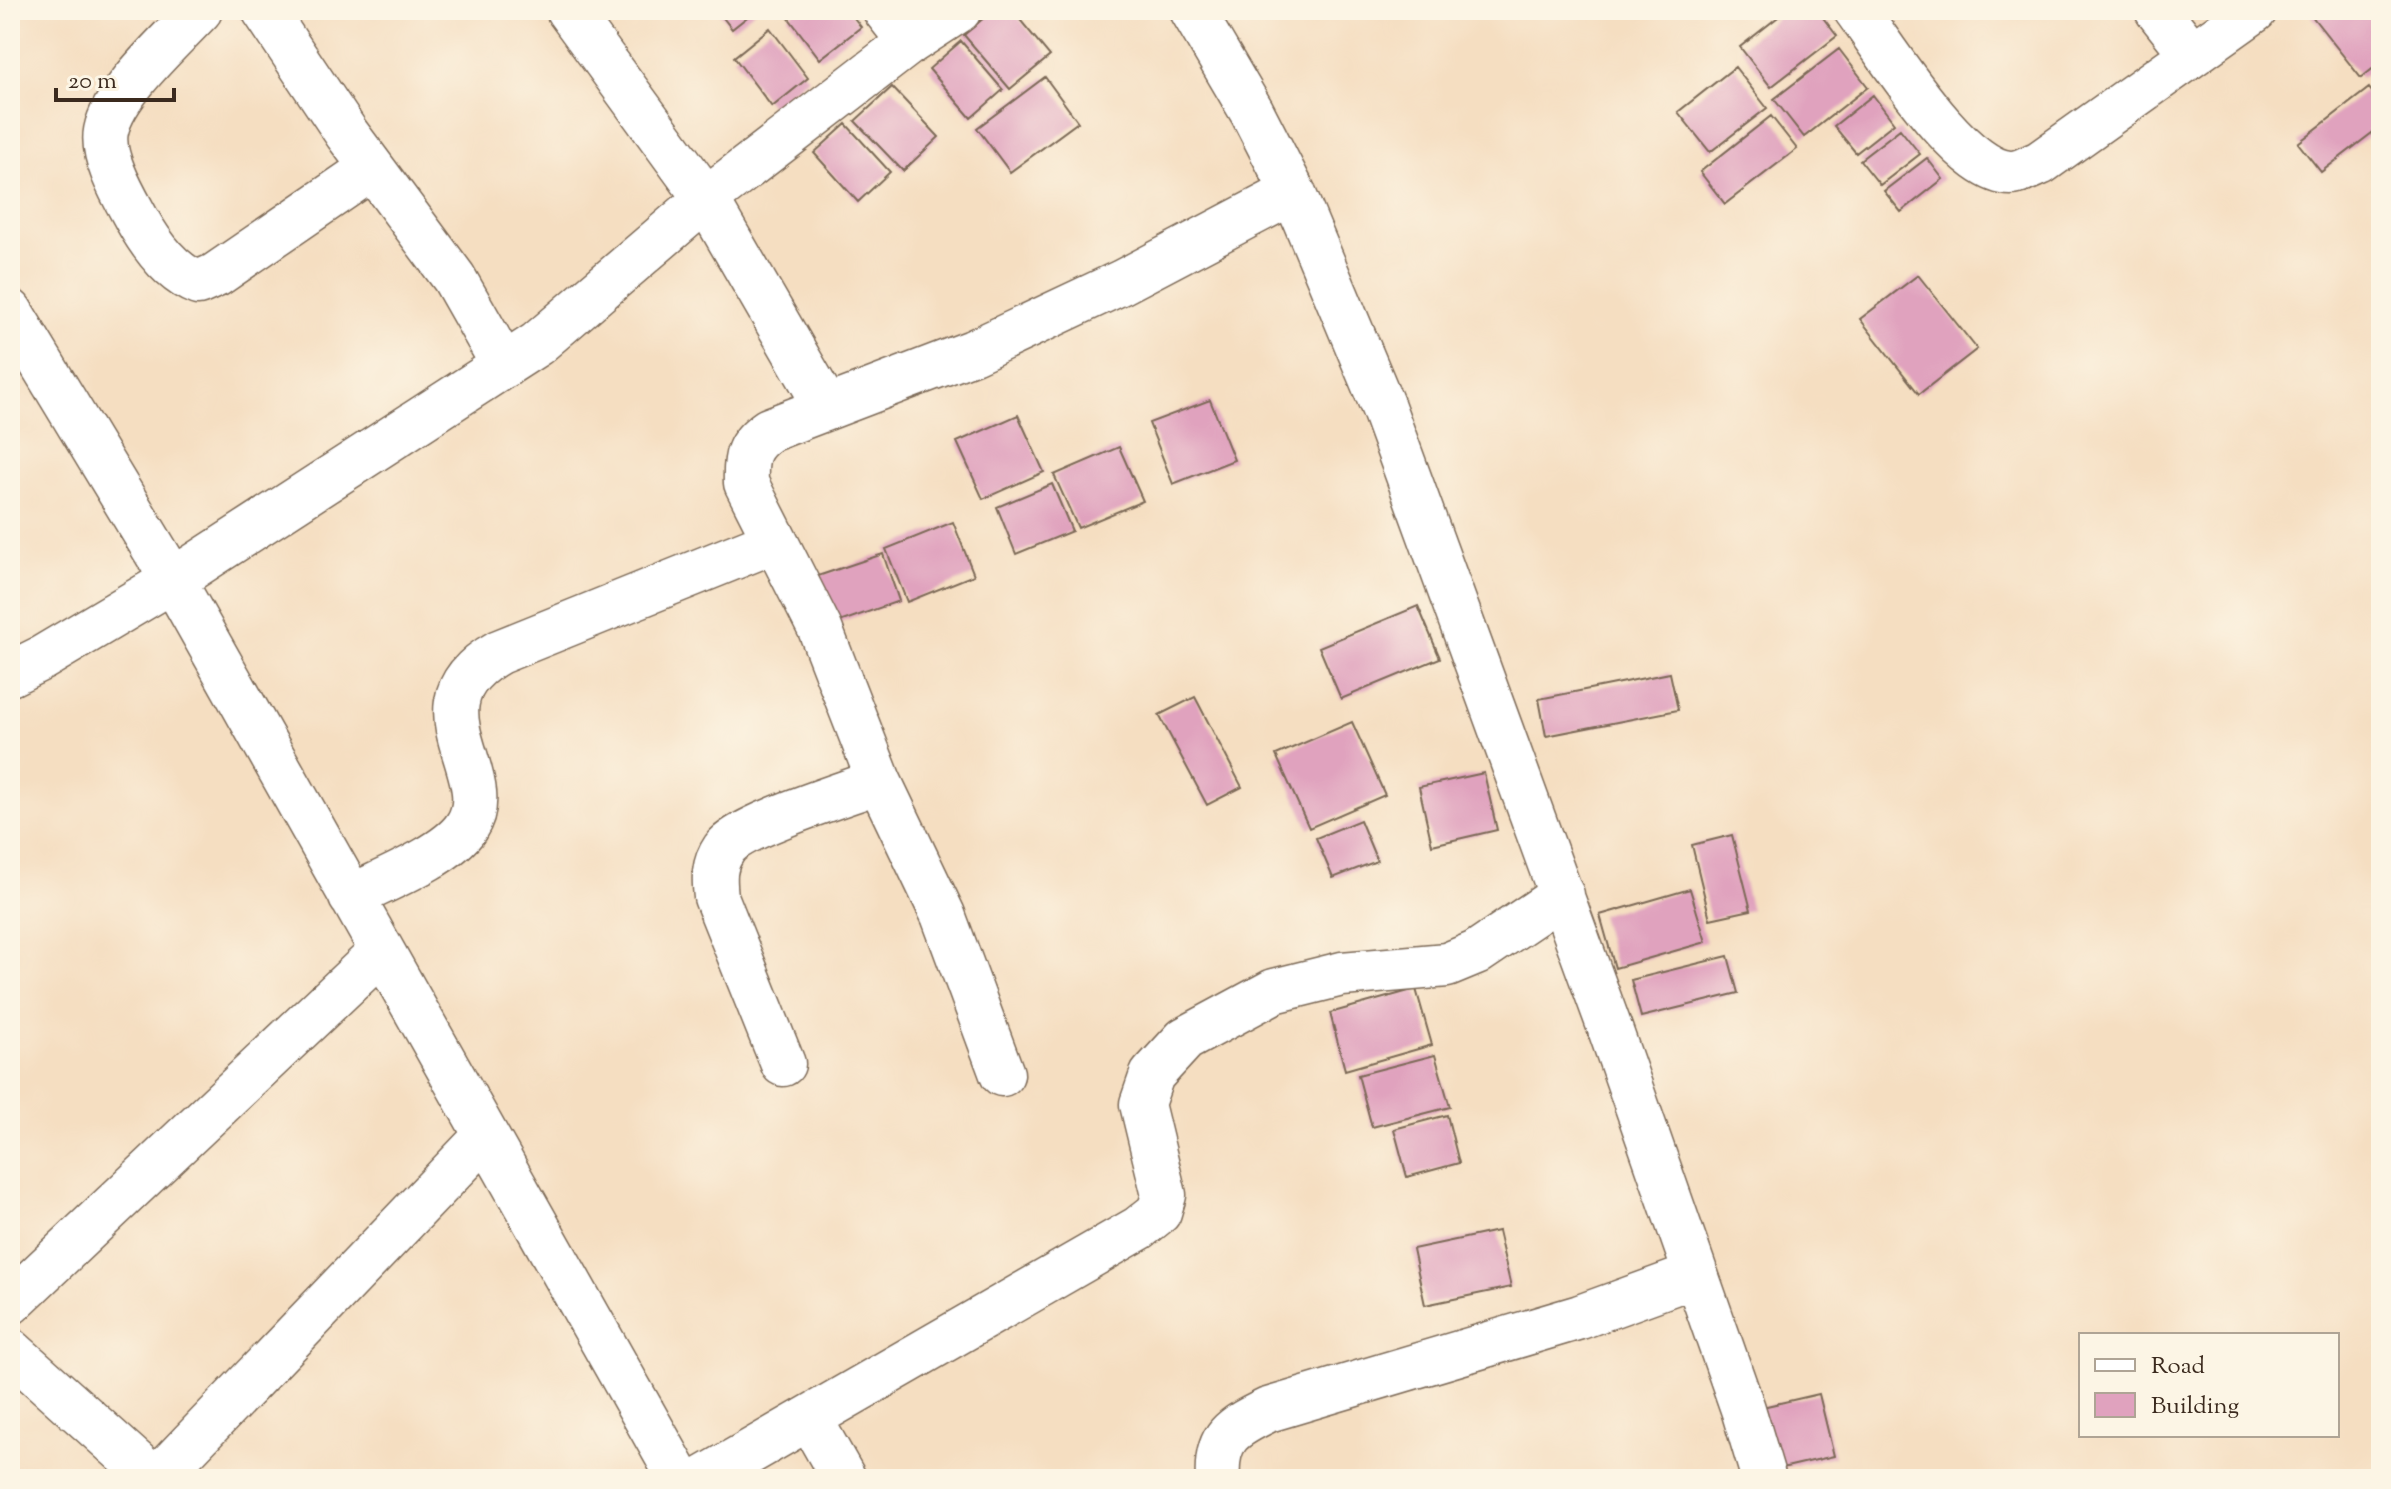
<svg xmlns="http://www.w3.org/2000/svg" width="2391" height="1489" font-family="'Sorts Mill Goudy',serif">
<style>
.building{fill:#e0a2be}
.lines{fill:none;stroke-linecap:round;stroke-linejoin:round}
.minor-casing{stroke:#7c6957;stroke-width:47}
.minor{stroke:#fff;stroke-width:44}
</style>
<rect width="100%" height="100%" fill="#fcf5e5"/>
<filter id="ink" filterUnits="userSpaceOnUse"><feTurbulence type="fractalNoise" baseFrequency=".0125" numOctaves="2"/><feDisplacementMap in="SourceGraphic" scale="16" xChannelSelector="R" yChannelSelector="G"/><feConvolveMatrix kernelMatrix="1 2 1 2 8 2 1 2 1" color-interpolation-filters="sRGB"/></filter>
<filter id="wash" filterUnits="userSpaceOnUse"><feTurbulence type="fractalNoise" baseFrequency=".006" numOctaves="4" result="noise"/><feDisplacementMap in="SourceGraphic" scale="32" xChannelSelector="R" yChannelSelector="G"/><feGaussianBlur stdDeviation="1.8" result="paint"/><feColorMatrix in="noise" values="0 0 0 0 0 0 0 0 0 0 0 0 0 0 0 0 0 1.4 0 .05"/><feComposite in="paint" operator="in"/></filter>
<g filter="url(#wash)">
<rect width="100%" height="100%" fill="#f5dec1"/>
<g id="blocks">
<path class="building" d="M 717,10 L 756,10 L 732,29 Z
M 797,10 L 848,10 L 861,27 L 820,59 L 788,17 Z
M 993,10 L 1012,10 L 1050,56 L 1010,89 L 964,35 Z
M 1787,10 L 1817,10 L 1837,36 L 1771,87 L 1740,47 Z
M 2317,10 L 2379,10 L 2381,62 L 2361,78 L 2311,15 Z
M 770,28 L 808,78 L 772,107 L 734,57 Z
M 961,41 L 1003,90 L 971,118 L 929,69 Z
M 1839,49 L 1868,87 L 1804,137 L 1774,99 Z
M 1735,67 L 1767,108 L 1710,152 L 1678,112 Z
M 1045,77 L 1078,122 L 1010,172 L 977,128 Z
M 892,87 L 939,137 L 903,171 L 855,121 Z
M 2369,88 L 2381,104 L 2381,126 L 2321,172 L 2298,143 Z
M 1873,95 L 1894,123 L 1856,153 L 1834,126 Z
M 1771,116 L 1797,149 L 1725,204 L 1700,172 Z
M 846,124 L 890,172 L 858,202 L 814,153 Z
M 1900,129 L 1920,154 L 1880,185 L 1860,160 Z
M 1927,158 L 1943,179 L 1901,212 L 1884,191 Z
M 1918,275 L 1977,349 L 1919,394 L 1860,319 Z
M 1210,400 L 1234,460 L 1173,484 L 1149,423 Z
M 1018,415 L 1044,472 L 983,499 L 957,442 Z
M 1119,447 L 1143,501 L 1078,528 L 1054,475 Z
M 1052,484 L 1072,531 L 1016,554 L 997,507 Z
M 953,522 L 974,575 L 907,602 L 886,549 Z
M 883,554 L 899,601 L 834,624 L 818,576 Z
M 1418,606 L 1440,658 L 1341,699 L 1319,647 Z
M 1670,673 L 1678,710 L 1546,736 L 1539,699 Z
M 1195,697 L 1242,787 L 1207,805 L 1159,715 Z
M 1352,722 L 1385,795 L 1309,828 L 1276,755 Z
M 1484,773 L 1497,830 L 1432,845 L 1419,787 Z
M 1360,820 L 1377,861 L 1333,878 L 1316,838 Z
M 1732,835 L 1751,910 L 1710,919 L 1692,845 Z
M 1690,889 L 1706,942 L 1615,968 L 1600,915 Z
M 1728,956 L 1738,993 L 1641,1017 L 1631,980 Z
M 1416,989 L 1432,1045 L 1345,1070 L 1330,1013 Z
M 1435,1055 L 1450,1107 L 1372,1127 L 1358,1075 Z
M 1447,1115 L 1459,1163 L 1407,1177 L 1394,1129 Z
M 1498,1231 L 1511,1287 L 1425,1305 L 1413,1249 Z
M 1819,1394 L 1834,1456 L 1773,1470 L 1758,1408 Z"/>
</g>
</g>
<g filter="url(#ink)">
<use href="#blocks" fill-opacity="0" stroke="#7c6957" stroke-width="2"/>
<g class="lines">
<defs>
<path id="minor" d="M 200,10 C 172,40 114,91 106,131 C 101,157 124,196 136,218 C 150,243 171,273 198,283 L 216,275 L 372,168
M 264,10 L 347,134 L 454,278 L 504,366
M 568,10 L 706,199 L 827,408
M 885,10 L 910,42
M 1192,10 L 1252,112 L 1293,192 L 1383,407 L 1609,1026 L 1743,1409 L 1764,1479
M 1856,10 C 1886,50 1961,173 2011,173 C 2020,173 2032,166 2040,163 L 2255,10
M 2157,10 L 2192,54
M 10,311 L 173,580 L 680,1479
M 10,674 L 42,658 L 173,580 L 537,344 L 706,199 L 910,42 L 959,10
M 351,897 C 382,881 447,856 466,827 C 502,774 404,705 499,652 L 774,541
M 783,1064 L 716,897 C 714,879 713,865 724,849 C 739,826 848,793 879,781
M 1002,1074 L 943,915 L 879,781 L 820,629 L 746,483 C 745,457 747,445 769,430 L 973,352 L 1122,282 L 1293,192
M 10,1303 L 381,952
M 10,1350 L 154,1479
M 810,1419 L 844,1479
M 157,1479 L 485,1137
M 703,1479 L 1139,1228 L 1159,1212 L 1164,1195 L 1142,1104 L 1152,1075 L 1185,1039 L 1274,991 L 1342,974 L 1447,965 L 1476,953 L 1562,895
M 1218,1479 C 1215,1436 1233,1427 1268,1410 L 1580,1317 L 1695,1275"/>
</defs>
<use href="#minor" class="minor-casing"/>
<use href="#minor" class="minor"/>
</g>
</g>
<rect width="2391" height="1489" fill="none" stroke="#fcf5e5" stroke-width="40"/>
<rect x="2079" y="1333" width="260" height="104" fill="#fcf5e5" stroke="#afa495" stroke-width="2"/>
<rect x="2095" y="1359" width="40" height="12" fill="#ffffff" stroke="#afa495" stroke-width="2"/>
<text x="2151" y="1373" font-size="24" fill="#3b2a1e">Road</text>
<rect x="2095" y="1393" width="40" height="24" fill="#e0a2be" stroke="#afa495" stroke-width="2"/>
<text x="2151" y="1413" font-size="24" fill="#3b2a1e">Building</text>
<path d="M56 88v12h118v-12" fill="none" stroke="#3b2a1e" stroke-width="4"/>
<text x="68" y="88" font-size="24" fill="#3b2a1e" stroke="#fcf5e5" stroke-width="6" paint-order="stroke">20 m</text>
</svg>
